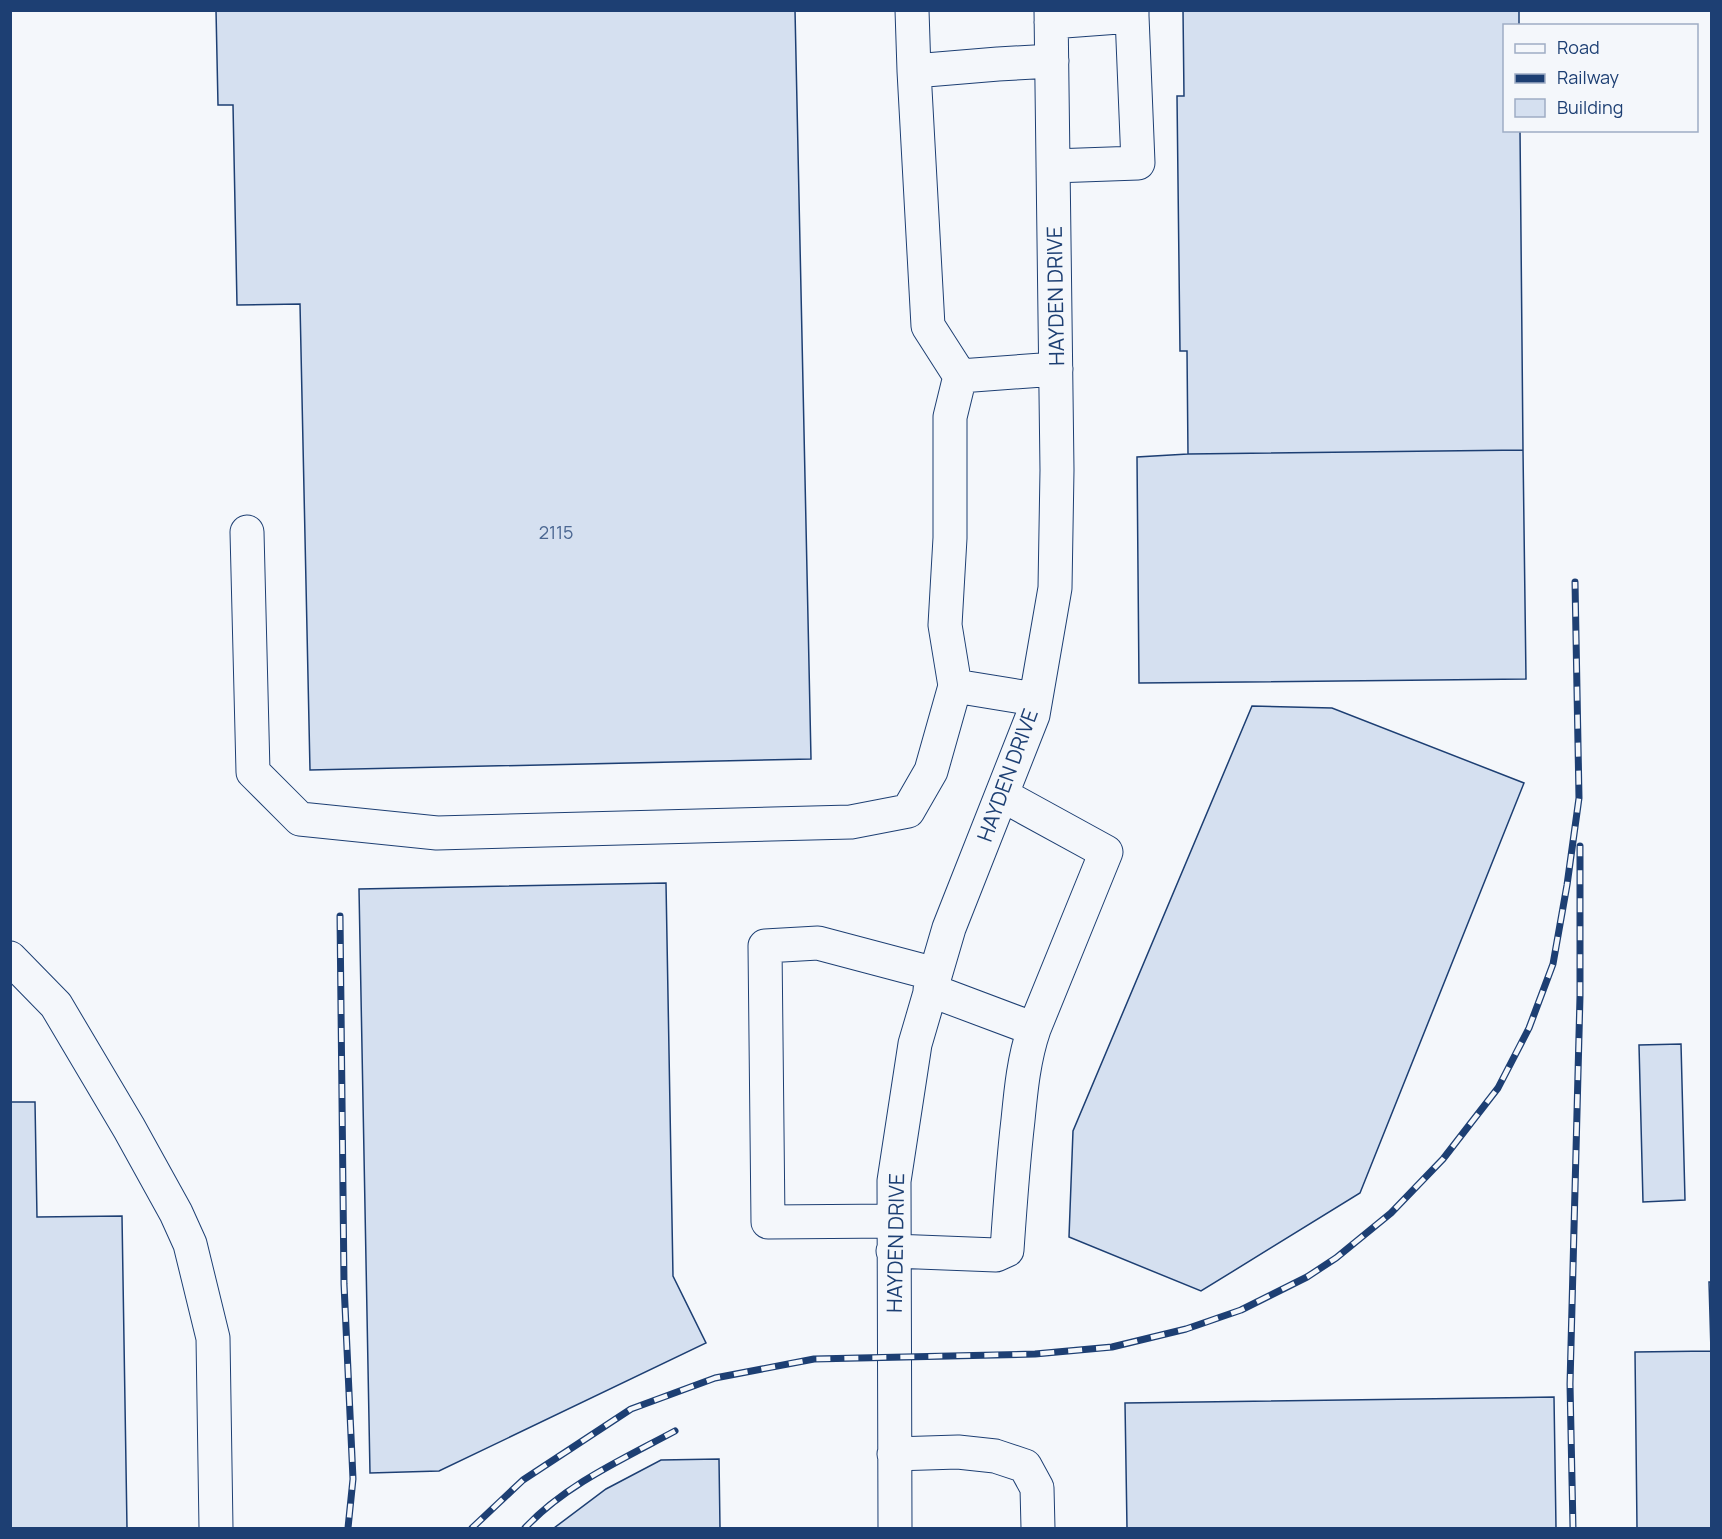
<svg xmlns="http://www.w3.org/2000/svg" width="1722" height="1539" font-family="Manrope,sans-serif">
<style>
.building{fill:#d5e0f0;stroke:#1d3f73;stroke-width:1.5}
.lines{fill:none;stroke-linecap:round;stroke-linejoin:round}
.minor-casing{stroke:#1d3f73;stroke-width:35}
.minor{stroke:#f4f7fb;stroke-width:33}
.rail-casing{stroke:#1d3f73;stroke-width:7}
.rail{stroke:#f4f7fb;stroke-width:4.5;stroke-dasharray:14;stroke-linecap:butt}
.labels{text-anchor:middle;dominant-baseline:central;stroke-width:4.5;stroke-linejoin:round;paint-order:stroke}
.number-label{font-size:18px;fill:#4b6792}
.street-label{font-size:21px;fill:#1d3f73;stroke:#f4f7fb}
</style>
<rect width="100%" height="100%" fill="#f4f7fb"/>
<path class="building" d="M 216,10 L 795,10 L 811,759 L 310,770 L 300,304 L 237,305 L 233,105 L 218,105 Z
M 1183,10 L 1519,10 L 1519,26 L 1504,26 L 1504,130 L 1520,130 L 1523,450 L 1188,454 L 1187,351 L 1180,351 L 1177,96 L 1184,96 Z
M 1523,450 L 1526,679 L 1139,683 L 1137,457 L 1188,454 Z
M 1252,706 L 1332,708 L 1524,783 L 1360,1193 L 1201,1291 L 1069,1237 L 1073,1131 Z
M 666,883 L 673,1276 L 706,1343 L 439,1471 L 370,1473 L 359,889 Z
M 1681,1044 L 1685,1200 L 1643,1202 L 1639,1045 Z
M 10,1102 L 35,1102 L 37,1217 L 122,1216 L 127,1528 L 10,1528 Z
M 1709,1282 L 1712,1282 L 1712,1528 L 1637,1528 L 1635,1352 L 1711,1351 Z
M 1554,1397 L 1556,1528 L 1127,1528 L 1125,1403 Z
M 719,1459 L 720,1528 L 554,1528 L 606,1489 L 661,1460 Z"/>
<g class="lines">
<defs>
<path id="minor" d="M 912,10 L 914,71 L 998,64 L 1052,61
M 1051,22 L 1132,16 L 1132,10
M 914,71 L 928,326 L 960,376
M 1053,166 L 1138,163 L 1132,16
M 247,532 L 253,772 L 300,819 L 437,833 L 851,822 L 908,811 L 931,771 L 955,686
M 1035,699 L 955,686 L 945,625 L 950,538 L 950,417 L 960,376 L 1056,369
M 10,958 L 56,1005 L 129,1128 L 176,1213 L 190,1244 L 213,1338 L 216,1528
M 930,990 L 1034,1029 L 1106,852 L 1002,795
M 893,1221 L 768,1222 L 765,946 L 818,943 L 935,974
M 893,1251 L 996,1255 L 1007,1250 C 1010,1206 1013,1163 1018,1120 C 1021,1089 1024,1058 1034,1029
M 894,1454 L 958,1452 L 995,1456 L 1025,1466 L 1037,1488 L 1038,1528
M 895,1528 L 894,1181 L 915,1044 L 949,928 L 1033,715 L 1055,588 L 1057,470 L 1051,10"/>
</defs>
<use href="#minor" class="minor-casing"/>
<use href="#minor" class="minor"/>
<defs>
<path id="rail" d="M 340,916 L 344,1284 L 353,1479 L 348,1528
M 472,1528 L 523,1480 L 631,1409 L 715,1378 L 814,1359 L 1035,1354 L 1112,1347 L 1186,1329 L 1241,1310 L 1307,1277 L 1336,1258 L 1391,1213 L 1443,1159 L 1498,1088 L 1529,1028 L 1553,964 L 1567,885 L 1579,798 L 1575,582
M 525,1528 C 565,1485 623,1459 675,1431
M 1573,1528 L 1570,1384 L 1580,996 L 1580,846"/>
</defs>
<use href="#rail" class="rail-casing"/>
<use href="#rail" class="rail"/>
</g>
<g class="labels">
<g class="number-label">
<text x="556" y="532">2115</text>
</g>
<g class="street-label">
<text transform="translate(1055 296) rotate(-91)">HAYDEN DRIVE</text>
<text transform="translate(1007 775) rotate(-70)">HAYDEN DRIVE</text>
<text transform="translate(895 1243) rotate(-89)">HAYDEN DRIVE</text>
</g>
</g>
<rect width="1722" height="1539" fill="none" stroke="#1d3f73" stroke-width="24"/>
<rect x="1503" y="24" width="195" height="108" fill="#f4f7fb" stroke="#9eadc5" stroke-width="1.5"/>
<rect x="1515" y="44" width="30" height="9" fill="#f4f7fb" stroke="#9eadc5" stroke-width="1.5"/>
<text x="1557" y="54" font-size="18" fill="#1d3f73">Road</text>
<rect x="1515" y="74" width="30" height="9" fill="#1d3f73" stroke="#9eadc5" stroke-width="1.5"/>
<text x="1557" y="84" font-size="18" fill="#1d3f73">Railway</text>
<rect x="1515" y="99" width="30" height="18" fill="#d5e0f0" stroke="#9eadc5" stroke-width="1.5"/>
<text x="1557" y="114" font-size="18" fill="#1d3f73">Building</text>
</svg>
